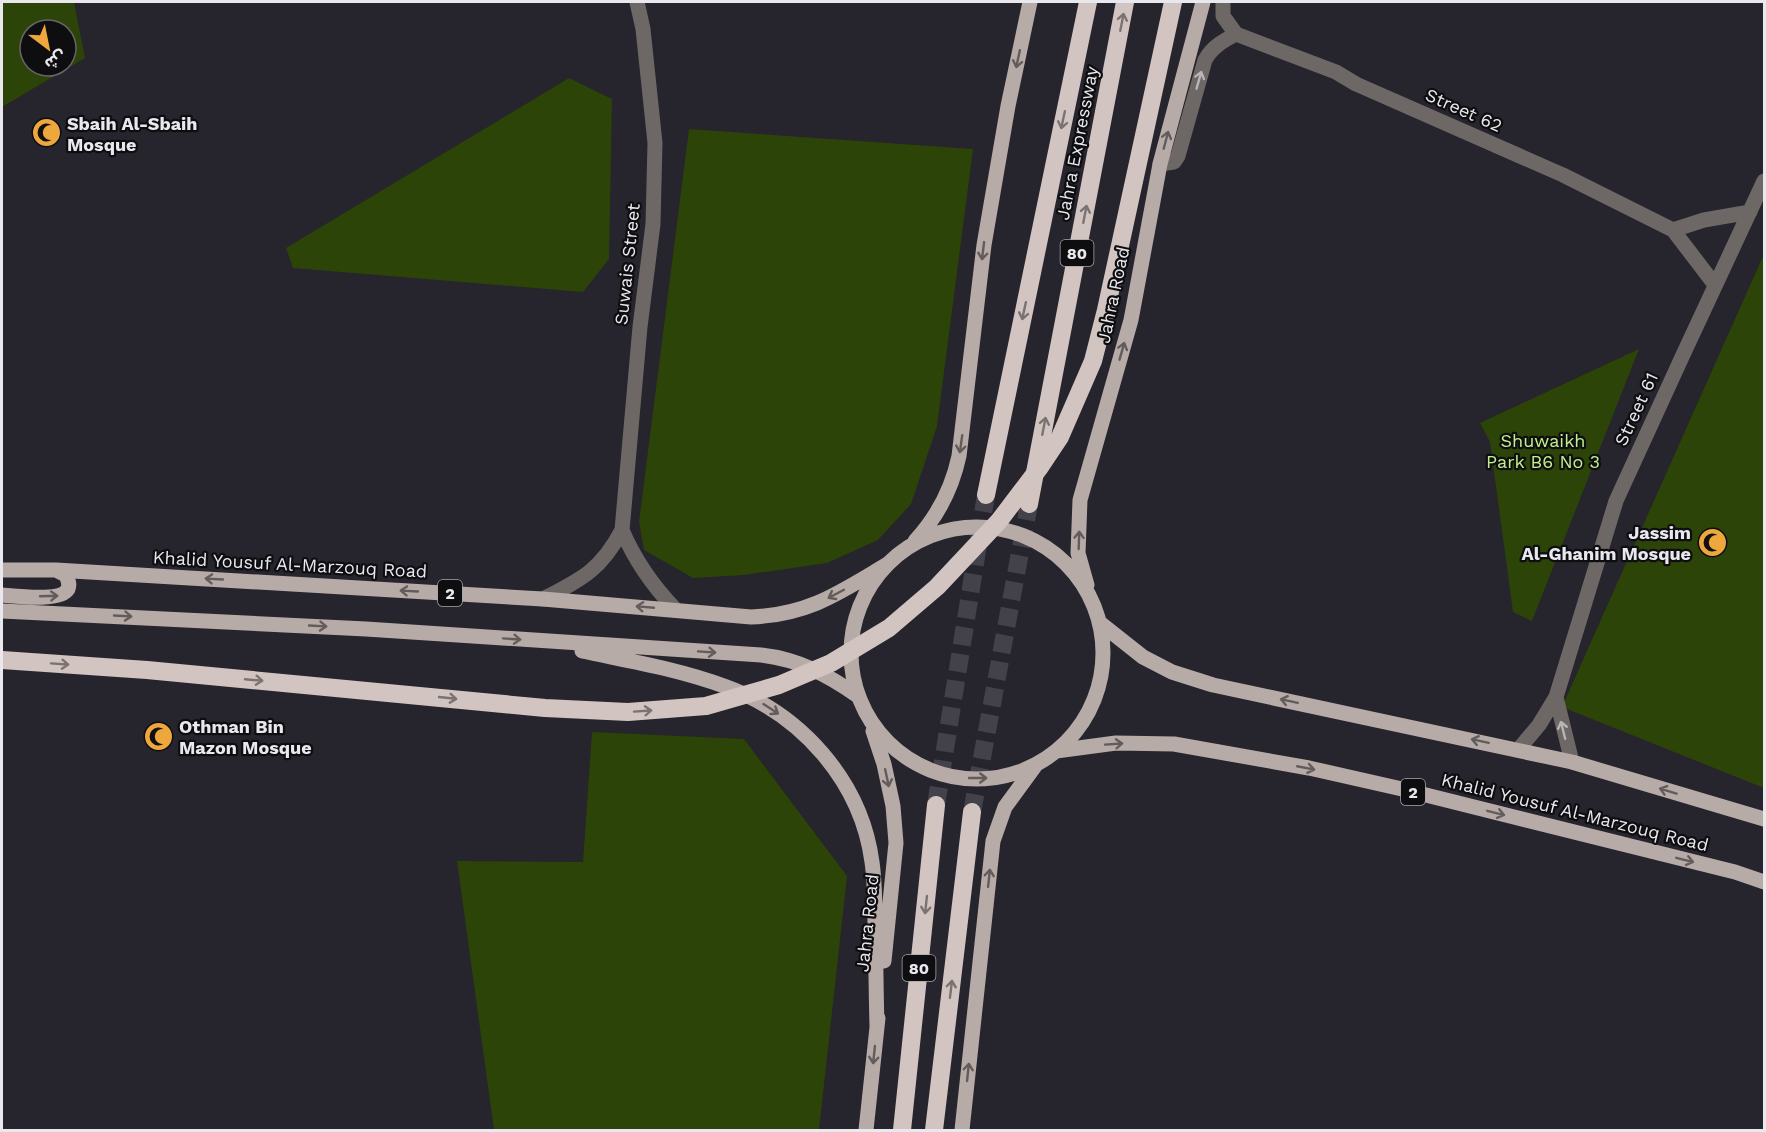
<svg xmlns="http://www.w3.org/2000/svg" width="1766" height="1132" font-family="'Work Sans','Noto Sans Arabic',sans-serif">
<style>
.green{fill:#2c4407;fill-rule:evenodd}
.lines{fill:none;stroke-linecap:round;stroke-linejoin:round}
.highway-tunnel{stroke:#434149;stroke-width:18;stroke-dasharray:18 9;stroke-linecap:butt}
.minor{stroke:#6d6866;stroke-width:15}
.major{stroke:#b6aba7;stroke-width:15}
.highway{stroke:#d2c5c1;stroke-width:18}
.highway-bridge{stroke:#d2c5c1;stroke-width:18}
.oneway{stroke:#7a7372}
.oneway2{stroke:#625c5c}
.oneway3{stroke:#b7b5b8}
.labels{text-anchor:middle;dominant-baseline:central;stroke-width:4.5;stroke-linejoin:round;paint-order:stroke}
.shield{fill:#0e0e11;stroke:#a7a7ac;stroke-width:1.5}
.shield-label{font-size:16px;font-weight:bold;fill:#e9e8ee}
.street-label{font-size:18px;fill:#e9e8ee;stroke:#0e0e11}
.poi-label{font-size:18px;font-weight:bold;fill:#e9e8ee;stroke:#0e0e11;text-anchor:start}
.park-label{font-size:18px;fill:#c1f28a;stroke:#0e0e11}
</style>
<rect width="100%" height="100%" fill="#26242c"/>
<path class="green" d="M 2,2 L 74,2 L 85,58 L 2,107 ZM 30,30 L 66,30 L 66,66 L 30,66 Z
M 569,78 L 612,99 L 609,259 L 583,292 L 293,268 L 286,248 Z
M 689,129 L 973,149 L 937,426 L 911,504 L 878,540 L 827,563 L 744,575 L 693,578 L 644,550 L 639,522 Z
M 1764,254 L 1764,788 L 1562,707 Z
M 1639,349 L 1532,621 L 1513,612 L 1490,442 L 1480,423 Z
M 592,732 L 744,739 L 847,876 L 819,1130 L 494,1130 L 457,861 L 583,862 Z"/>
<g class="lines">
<path class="highway-tunnel" d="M 936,805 L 986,495
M 972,812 L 1029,504"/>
<path class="minor" d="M 1223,2 L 1223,16 L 1236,34 L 1336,72 L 1356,84 L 1563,175 L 1673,230 L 1715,285
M 1160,164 L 1174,162 L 1178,156 L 1205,60 C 1212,47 1223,41 1236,34
M 1673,230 L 1704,220 L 1750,212
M 622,530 C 635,561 652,585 675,609
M 543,599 C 582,579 601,570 622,530 L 640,327 L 653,224 L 655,143 L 643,29 L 637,2
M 1556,697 L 1572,762
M 1518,750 L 1539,725 L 1556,697 L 1616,501 L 1682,357 L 1764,181"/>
<path class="major" d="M851 653a126 126 0 1 1 252 0a126 126 0 1 1-252 0Z
M 915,541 C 938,516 952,489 959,456 L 984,245 L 1008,106 L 1030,2
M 2,570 L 56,570 L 543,599 L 751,617 C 808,615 839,593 886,565
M 1087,585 L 1078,553 L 1080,500 L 1131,320 L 1160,164 L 1203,2
M 2,595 C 15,596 61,602 68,589 C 70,584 68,580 66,575 L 56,570
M 2,611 L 366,629 L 761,655 C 798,659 828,675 858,696
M 1100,623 L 1143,657 L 1172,672 L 1213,685 L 1572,762 L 1764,819
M 582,651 C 629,661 678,669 724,686 C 800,713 861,780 872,862 C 875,883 875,904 875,926 C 876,959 876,993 877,1026
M 873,731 L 884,764 L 893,806 L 896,843 L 884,961
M 1056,751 L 1116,743 L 1174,744 L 1309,768 L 1402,789 L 1735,872 L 1764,882
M 866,1130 L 878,1018
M 962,1130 L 993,841 L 1005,807 L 1035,766"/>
<path class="highway" d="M 986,495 L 1088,2
M 1029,504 L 1125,2
M 902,1130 L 936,805
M 934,1130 L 972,812"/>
<path class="highway-bridge" d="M 2,660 L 147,670 L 545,708 L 628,712 L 706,706 L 779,685 L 831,663 L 889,628 L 937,587 L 999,521 L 1040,467 L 1060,437 L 1093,361 L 1106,310 L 1173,2"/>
</g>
<defs><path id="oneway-shaft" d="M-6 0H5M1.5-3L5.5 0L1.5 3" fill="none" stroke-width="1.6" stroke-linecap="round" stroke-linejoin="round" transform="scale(1.5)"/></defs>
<g class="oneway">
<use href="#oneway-shaft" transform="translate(1122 22) rotate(-79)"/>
<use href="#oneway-shaft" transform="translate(1063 120) rotate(102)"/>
<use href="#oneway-shaft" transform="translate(1085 214) rotate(-79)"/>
<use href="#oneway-shaft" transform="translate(1024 311) rotate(102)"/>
<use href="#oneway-shaft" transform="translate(1044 426) rotate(-79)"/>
<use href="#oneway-shaft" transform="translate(60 664) rotate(4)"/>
<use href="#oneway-shaft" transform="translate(254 680) rotate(5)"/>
<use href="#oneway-shaft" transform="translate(448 698) rotate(6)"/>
<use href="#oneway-shaft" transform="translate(643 711) rotate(-4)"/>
<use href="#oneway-shaft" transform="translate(926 905) rotate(96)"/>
<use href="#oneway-shaft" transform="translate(951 989) rotate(-83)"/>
</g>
<g class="oneway2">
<use href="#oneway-shaft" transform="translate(1018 59) rotate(102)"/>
<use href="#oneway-shaft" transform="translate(1166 140) rotate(-75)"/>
<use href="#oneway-shaft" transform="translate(983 251) rotate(97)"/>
<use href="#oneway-shaft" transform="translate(1122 351) rotate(-74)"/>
<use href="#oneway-shaft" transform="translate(961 444) rotate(98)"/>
<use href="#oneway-shaft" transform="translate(1079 540) rotate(-88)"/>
<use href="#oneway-shaft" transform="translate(214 579) rotate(-177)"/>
<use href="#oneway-shaft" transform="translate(409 591) rotate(-177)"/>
<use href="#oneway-shaft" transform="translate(836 594) rotate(152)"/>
<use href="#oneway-shaft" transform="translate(49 596) rotate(-2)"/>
<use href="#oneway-shaft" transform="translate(645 607) rotate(-175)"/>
<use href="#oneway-shaft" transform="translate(123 616) rotate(3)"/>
<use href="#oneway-shaft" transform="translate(318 626) rotate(3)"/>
<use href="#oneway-shaft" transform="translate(512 639) rotate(4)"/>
<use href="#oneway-shaft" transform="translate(707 652) rotate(4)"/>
<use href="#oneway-shaft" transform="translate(1289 701) rotate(-168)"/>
<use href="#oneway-shaft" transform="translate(771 709) rotate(33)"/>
<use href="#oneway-shaft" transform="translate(1480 741) rotate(-168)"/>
<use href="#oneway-shaft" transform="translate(1114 744) rotate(-4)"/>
<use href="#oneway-shaft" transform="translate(1306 768) rotate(11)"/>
<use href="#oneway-shaft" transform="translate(887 778) rotate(78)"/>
<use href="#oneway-shaft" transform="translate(978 778)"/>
<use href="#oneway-shaft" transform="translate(1668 791) rotate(-163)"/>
<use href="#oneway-shaft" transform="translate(1496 813) rotate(14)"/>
<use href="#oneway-shaft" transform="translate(1685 860) rotate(14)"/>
<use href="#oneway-shaft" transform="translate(989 878) rotate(-84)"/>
<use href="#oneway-shaft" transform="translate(874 1055) rotate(96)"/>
<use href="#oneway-shaft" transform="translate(968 1072) rotate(-84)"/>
</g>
<g class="oneway3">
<use href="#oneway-shaft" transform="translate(1199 80) rotate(-74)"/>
<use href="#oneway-shaft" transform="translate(1563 730) rotate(-104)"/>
</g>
<defs>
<symbol id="mosque-disc" viewBox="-11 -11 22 22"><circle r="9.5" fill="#eea73d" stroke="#0e0e11"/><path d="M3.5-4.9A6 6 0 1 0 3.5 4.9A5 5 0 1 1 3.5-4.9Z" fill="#111"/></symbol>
</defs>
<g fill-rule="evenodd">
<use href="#mosque-disc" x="30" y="116" width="33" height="33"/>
<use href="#mosque-disc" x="1696" y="526" width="33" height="33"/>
<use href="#mosque-disc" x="142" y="720" width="33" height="33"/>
</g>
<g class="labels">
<g class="shield">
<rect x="1060.5" y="240" width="33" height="26" rx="4.5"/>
<rect x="438" y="580" width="24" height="26" rx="4.5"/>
<rect x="1401" y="779" width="24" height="26" rx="4.5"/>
<rect x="902.5" y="955" width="33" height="26" rx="4.5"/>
</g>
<g class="shield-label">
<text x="1077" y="253">80</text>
<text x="450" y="593">2</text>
<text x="1413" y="792">2</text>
<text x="919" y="968">80</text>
</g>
<g class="street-label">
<text transform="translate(1464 110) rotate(24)">Street 62</text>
<text transform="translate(1077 143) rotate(-79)">Jahra Expressway</text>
<text transform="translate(627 264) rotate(-84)">Suwais Street</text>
<text transform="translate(1113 295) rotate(-78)">Jahra Road</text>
<text transform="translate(1636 409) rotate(-65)">Street 61</text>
<text transform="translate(290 564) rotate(3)">Khalid Yousuf Al-Marzouq Road</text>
<text transform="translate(1575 812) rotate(14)">Khalid Yousuf Al-Marzouq Road</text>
<text transform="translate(867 923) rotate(-84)">Jahra Road</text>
</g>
<g class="poi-label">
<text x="67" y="123">Sbaih Al-Sbaih<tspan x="67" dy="21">Mosque</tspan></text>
<text x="1691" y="532" text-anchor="end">Jassim<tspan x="1691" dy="21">Al-Ghanim Mosque</tspan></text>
<text x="179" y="726">Othman Bin<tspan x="179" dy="21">Mazon Mosque</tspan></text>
</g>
<g class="park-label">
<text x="1543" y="440">Shuwaikh<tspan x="1543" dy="21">Park B6 No 3</tspan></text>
</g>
</g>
<rect width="1766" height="1132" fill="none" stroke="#e9e8ee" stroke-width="6"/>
<g transform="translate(48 48) rotate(148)"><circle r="28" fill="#0e0e11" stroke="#666569" stroke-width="1.5"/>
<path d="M0-4.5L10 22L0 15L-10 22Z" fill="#eea73d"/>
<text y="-9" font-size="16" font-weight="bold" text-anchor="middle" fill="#e9e8ee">ش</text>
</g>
</svg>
